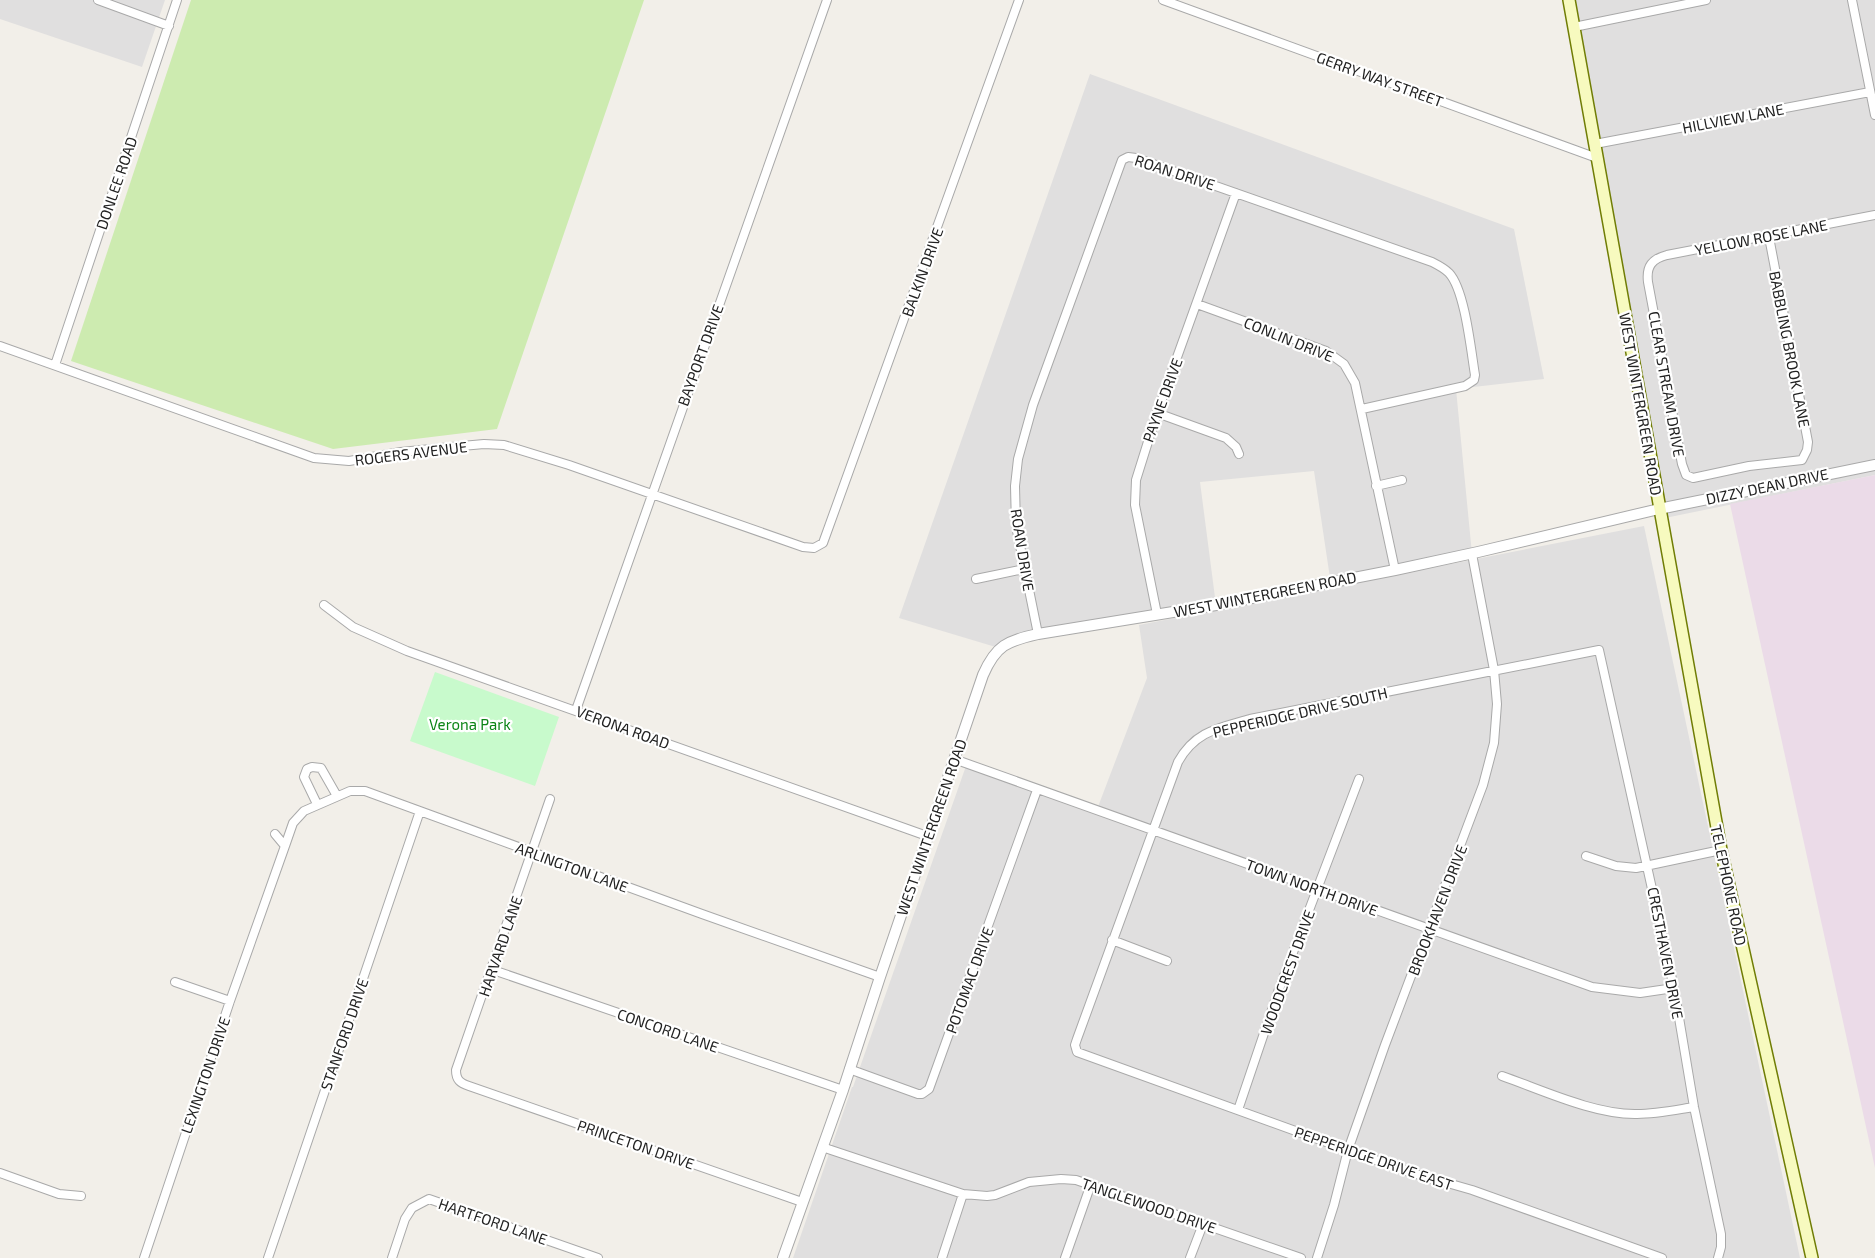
<svg xmlns="http://www.w3.org/2000/svg" width="1875" height="1258" font-family="'Exo 2',sans-serif">
<style>
.residential{fill:#e0dfdf}
.industrial{fill:#ebdbe8}
.grass{fill:#cdebb0}
.park{fill:#c8facc}
.lines{fill:none;stroke-linecap:round;stroke-linejoin:round}
.minor-casing{stroke:#a9a9a9;stroke-width:10}
.tertiary-casing{stroke:#a9a9a9;stroke-width:12}
.secondary-casing{stroke:#707d05;stroke-width:14}
.minor{stroke:#fff;stroke-width:8}
.tertiary{stroke:#fff;stroke-width:10}
.secondary{stroke:#f7fabf;stroke-width:11}
.labels{text-anchor:middle;dominant-baseline:central;stroke-width:4.5;stroke-linejoin:round;paint-order:stroke}
.street-label{font-size:15px;fill:#222;stroke:#fff}
.park-label{font-size:15px;fill:#0c8416;stroke:#fff}
</style>
<rect width="100%" height="100%" fill="#f2efe9"/>
<path class="residential" d="M 0,0 L 165,0 L 142,67 L 0,19 Z
M 1573,0 L 1875,0 L 1875,475 L 1665,518 Z
M 1090,74 L 1514,229 L 1544,379 L 1456,389 L 1472,554 L 1330,578 L 1314,471 L 1200,482 L 1216,605 L 1038,634 L 999,648 L 899,618 Z
M 1644,526 L 1800,1258 L 793,1258 L 852,1087 L 853,1087 L 966,766 L 1096,812 L 1147,678 L 1139,625 Z"/>
<path class="industrial" d="M 1875,475 L 1875,1168 L 1730,504 Z"/>
<path class="grass" d="M 191,0 L 644,0 L 497,429 L 333,449 L 71,361 Z"/>
<path class="park" d="M 435,672 L 559,717 L 535,786 L 410,741 Z"/>
<g class="lines">
<defs>
<path id="minor" d="M 98,0 L 169,26
M 1163,0 L 1597,158
M 1852,0 L 1875,115
M 1574,27 L 1706,0
M 1595,144 L 1870,92
M 1769,237 L 1808,442 L 1807,450 L 1802,460 L 1749,466 L 1693,478 L 1686,475 L 1682,464 L 1648,282 C 1646,266 1652,259 1667,255 L 1875,215
M 1197,304 L 1326,351 L 1344,364 L 1355,383 L 1395,570
M 0,346 L 314,458 L 349,461 L 401,452 L 451,447 L 484,444 L 504,445 L 569,465 L 803,547 L 814,548 L 823,543 L 1019,0
M 55,365 L 177,0
M 1157,413 L 1226,438 L 1236,447 L 1239,454
M 1376,486 L 1402,480
M 976,579 L 1024,569
M 324,605 L 353,627 L 407,651 L 927,836
M 1157,614 L 1135,505 L 1136,480 L 1157,413 L 1236,193
M 1038,634 L 1016,526 L 1015,486 L 1018,459 L 1033,405 L 1122,160 L 1128,157 L 1136,158 L 1432,262 C 1438,265 1444,268 1449,273 C 1465,290 1471,351 1475,375 L 1474,380 L 1465,386 L 1362,409
M 576,710 L 827,0
M 954,759 L 1592,987 L 1640,993 L 1674,988
M 550,799 L 456,1070 C 456,1080 460,1083 469,1086 L 802,1202
M 317,804 L 304,777 L 307,769 L 312,767 L 321,768 L 337,796
M 285,846 L 293,823 L 304,811 L 350,791 L 365,791 L 702,914 L 880,977
M 1586,856 L 1616,866 L 1636,868 L 1721,850
M 1112,940 L 1167,961
M 493,970 L 843,1090
M 175,982 L 230,1001
M 849,1069 L 918,1094 L 922,1094 L 929,1089 L 1037,790
M 1502,1076 C 1542,1090 1595,1115 1637,1114 C 1656,1114 1675,1110 1694,1107
M 1238,1110 L 1279,989 L 1359,779
M 822,1147 L 963,1194 L 987,1196 L 995,1195 L 1029,1182 L 1061,1179 L 1076,1180 L 1301,1258
M 0,1173 L 59,1194 L 81,1196
M 144,1258 L 230,1001 L 285,846 L 275,834
M 268,1258 L 420,811
M 392,1258 L 405,1219 L 412,1208 L 429,1199 L 598,1258
M 942,1258 L 963,1194
M 1065,1258 L 1091,1184
M 1190,1258 L 1203,1224
M 1317,1258 L 1334,1205 L 1348,1150 L 1385,1045 L 1483,785 L 1494,743 L 1497,704 L 1494,670 L 1472,554
M 1662,1258 L 1472,1190 L 1409,1172 L 1077,1052 L 1075,1045 L 1077,1039 L 1178,762 C 1195,731 1219,728 1250,719 L 1599,650 L 1674,988 L 1694,1107 L 1721,1234 L 1721,1247 L 1718,1258"/>
<path id="tertiary" d="M 783,1258 L 843,1090 L 880,977 L 983,675 C 996,645 1007,641 1038,634 L 1216,605 L 1395,570 L 1478,552 L 1659,509 L 1875,465"/>
<path id="secondary" d="M 1569,0 L 1721,850 L 1812,1258"/>
</defs>
<use href="#minor" class="minor-casing"/>
<use href="#tertiary" class="tertiary-casing"/>
<use href="#secondary" class="secondary-casing"/>
<use href="#minor" class="minor"/>
<use href="#tertiary" class="tertiary"/>
<use href="#secondary" class="secondary"/>
</g>
<g class="labels">
<g class="street-label">
<text transform="translate(1380 79) rotate(20)">GERRY WAY STREET</text>
<text transform="translate(1733 118) rotate(-11)">HILLVIEW LANE</text>
<text transform="translate(1175 172) rotate(18)">ROAN DRIVE</text>
<text transform="translate(116 183) rotate(-71)">DONLEE ROAD</text>
<text transform="translate(1761 237) rotate(-11)">YELLOW ROSE LANE</text>
<text transform="translate(922 272) rotate(-70)">BALKIN DRIVE</text>
<text transform="translate(1289 339) rotate(22)">CONLIN DRIVE</text>
<text transform="translate(1790 349) rotate(79)">BABBLING BROOK LANE</text>
<text transform="translate(700 355) rotate(-70)">BAYPORT DRIVE</text>
<text transform="translate(1667 384) rotate(80)">CLEAR STREAM DRIVE</text>
<text transform="translate(1162 400) rotate(-70)">PAYNE DRIVE</text>
<text transform="translate(1641 404) rotate(80)">WEST WINTERGREEN ROAD</text>
<text transform="translate(411 453) rotate(-7)">ROGERS AVENUE</text>
<text transform="translate(1767 486) rotate(-12)">DIZZY DEAN DRIVE</text>
<text transform="translate(1023 550) rotate(81)">ROAN DRIVE</text>
<text transform="translate(1265 594) rotate(-11)">WEST WINTERGREEN ROAD</text>
<text transform="translate(1300 712) rotate(-13)">PEPPERIDGE DRIVE SOUTH</text>
<text transform="translate(623 727) rotate(20)">VERONA ROAD</text>
<text transform="translate(931 827) rotate(-71)">WEST WINTERGREEN ROAD</text>
<text transform="translate(572 867) rotate(20)">ARLINGTON LANE</text>
<text transform="translate(1729 885) rotate(78)">TELEPHONE ROAD</text>
<text transform="translate(1312 887) rotate(20)">TOWN NORTH DRIVE</text>
<text transform="translate(1437 910) rotate(-69)">BROOKHAVEN DRIVE</text>
<text transform="translate(500 946) rotate(-71)">HARVARD LANE</text>
<text transform="translate(1666 953) rotate(79)">CRESTHAVEN DRIVE</text>
<text transform="translate(1287 972) rotate(-70)">WOODCREST DRIVE</text>
<text transform="translate(969 980) rotate(-70)">POTOMAC DRIVE</text>
<text transform="translate(668 1030) rotate(19)">CONCORD LANE</text>
<text transform="translate(344 1034) rotate(-71)">STANFORD DRIVE</text>
<text transform="translate(205 1075) rotate(-71)">LEXINGTON DRIVE</text>
<text transform="translate(636 1144) rotate(19)">PRINCETON DRIVE</text>
<text transform="translate(1374 1158) rotate(19)">PEPPERIDGE DRIVE EAST</text>
<text transform="translate(1149 1205) rotate(19)">TANGLEWOOD DRIVE</text>
<text transform="translate(493 1221) rotate(19)">HARTFORD LANE</text>
</g>
<g class="park-label">
<text x="470" y="724">Verona Park</text>
</g>
</g>
</svg>
